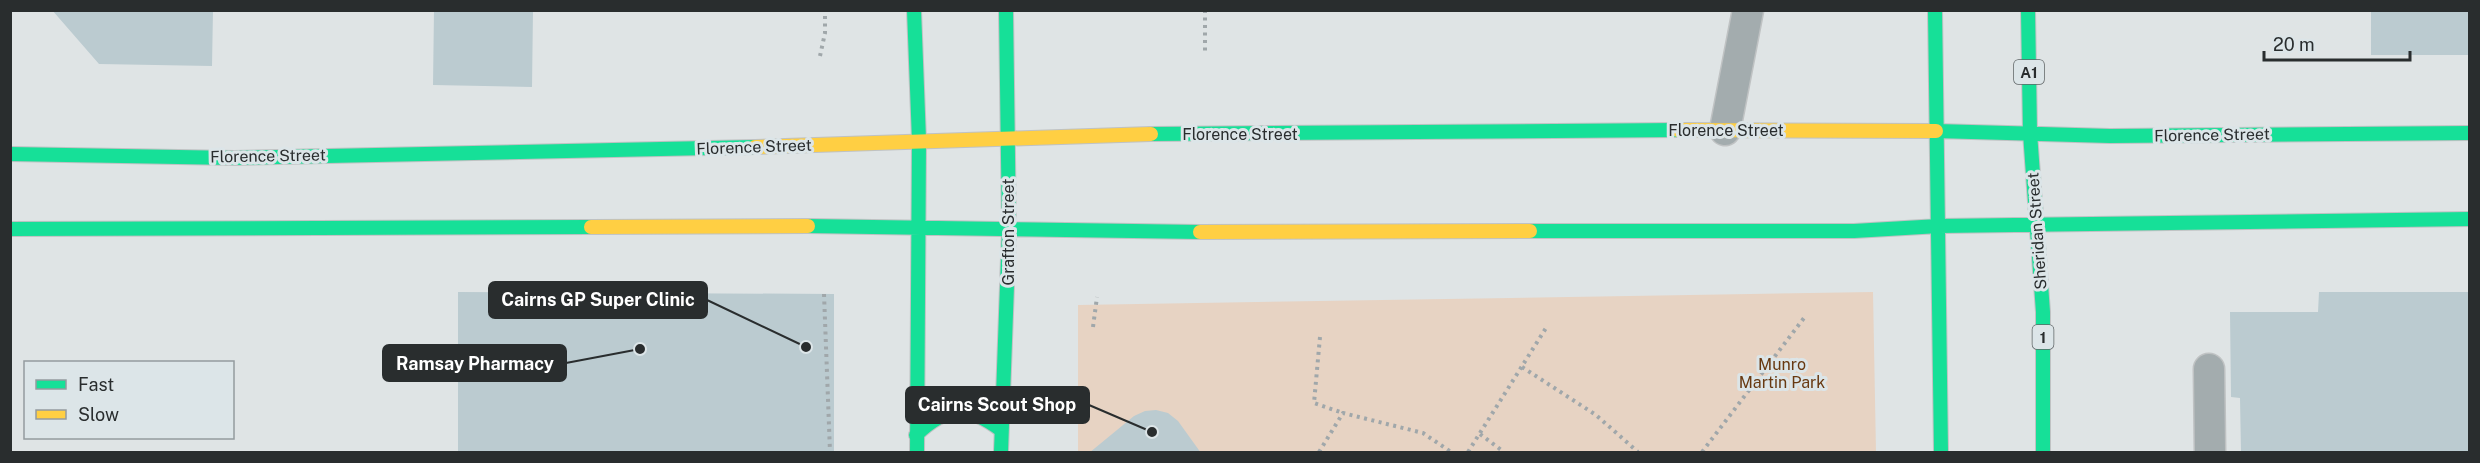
<svg xmlns="http://www.w3.org/2000/svg" width="2480" height="463" font-family="'Public Sans',sans-serif">
<style>
.green{fill:#e7d3c3}
.building{fill:#bbcbd0}
.lines{fill:none;stroke-linecap:round;stroke-linejoin:round}
.lane-casing{stroke:#bfc2c3;stroke-width:33}
.fast-casing{stroke:#bfc2c3;stroke-width:16}
.slow-casing{stroke:#bfc2c3;stroke-width:16}
.path{stroke:#a0a7aa;stroke-width:4;stroke-dasharray:3 4.5;stroke-linecap:butt}
.lane{stroke:#a3acae;stroke-width:30}
.fast{stroke:#16e098;stroke-width:14}
.slow{stroke:#ffcf43;stroke-width:14}
.labels{text-anchor:middle;dominant-baseline:central;stroke-width:6;stroke-linejoin:round;paint-order:stroke}
.shield{fill:#dce5e8;stroke:#5f6466;stroke-width:1.5}
.shield-label{font-size:15px;font-weight:bold;fill:#292d2e}
.street-label{font-size:16px;fill:#292d2e;stroke:#dce5e8}
.park-label{font-size:16px;fill:#683911;stroke:#dce5e8}
.leader{fill:none;stroke:#292d2e;stroke-width:2}
.callout-dot{fill:#292d2e;stroke:#dce5e8;stroke-width:2}
.callout{fill:#292d2e;stroke:#292d2e;stroke-width:2}
.callout-label{font-size:18px;text-anchor:middle;font-weight:bold;fill:#fff}
</style>
<rect width="100%" height="100%" fill="#dfe4e5"/>
<path class="green" d="M 1873,292 L 1876,452 L 1078,452 L 1078,305 Z"/>
<path class="building" d="M 52,10 L 213,10 L 212,66 L 99,64 Z
M 434,10 L 533,10 L 532,87 L 433,85 Z
M 2371,10 L 2469,10 L 2469,55 L 2371,55 Z
M 458,292 L 834,294 L 834,453 L 458,453 Z
M 2319,292 L 2469,292 L 2469,453 L 2241,453 L 2240,398 L 2231,397 L 2230,312 L 2318,312 Z
M 1156,410 L 1168,413 L 1178,421 L 1201,453 L 1089,453 L 1134,416 L 1145,411 Z"/>
<g class="lines">
<defs>
<path id="lane" d="M 1725,130 L 1748,10
M 2209,369 L 2210,452"/>
<path id="fast" d="M 914,10 L 919,140 L 917,452
M 1935,10 L 1941,452
M 2028,10 L 2030,133 L 2043,312 L 2043,452
M 1936,131 L 2110,136 L 2470,133
M 1151,134 L 1678,130
M 10,154 L 234,158 L 755,147
M 808,226 L 1200,232
M 1939,226 L 2470,219
M 10,229 L 591,227
M 1530,231 L 1854,231 L 1939,226
M 916,435 C 947,405 968,405 1001,430
M 1001,452 L 1009,230 L 1006,10"/>
<path id="slow" d="M 1678,130 L 1936,131
M 755,147 L 1151,134
M 591,227 L 808,226
M 1200,232 L 1530,231"/>
</defs>
<use href="#lane" class="lane-casing"/>
<use href="#fast" class="fast-casing"/>
<use href="#slow" class="slow-casing"/>
<path class="path" d="M 1205,10 L 1205,52
M 820,56 L 825,33 L 825,10
M 824,294 L 830,452
M 1093,327 L 1097,297
M 1320,337 L 1314,403 L 1343,413
M 1522,367 L 1596,415 L 1638,452
M 1480,434 L 1504,452
M 1319,452 L 1343,413 L 1423,433 L 1451,452
M 1468,452 L 1546,328
M 1702,452 L 1804,318"/>
<use href="#lane" class="lane"/>
<use href="#fast" class="fast"/>
<use href="#slow" class="slow"/>
</g>
<g class="labels">
<g class="shield">
<rect x="2014" y="60" width="30" height="24" rx="4.5"/>
<rect x="2032.5" y="325" width="21" height="24" rx="4.5"/>
</g>
<g class="shield-label">
<text x="2029" y="72">A1</text>
<text x="2043" y="337">1</text>
</g>
<g class="street-label">
<text x="1726" y="130">Florence Street</text>
<text x="1240" y="134">Florence Street</text>
<text transform="translate(2212 135) rotate(-1)">Florence Street</text>
<text transform="translate(754 147) rotate(-2)">Florence Street</text>
<text transform="translate(268 156) rotate(-1)">Florence Street</text>
<text transform="translate(2037 231) rotate(-94)">Sheridan Street</text>
<text transform="translate(1008 232) rotate(-90)">Grafton Street</text>
</g>
<g class="park-label">
<text x="1782" y="364">Munro<tspan x="1782" dy="18">Martin Park</tspan></text>
</g>
</g>
<path class="leader" d="M806 347L707 300M640 349L566 363M1152 432L1089 405"/>
<g class="callout-dot">
<circle cx="806" cy="347" r="6"/>
<circle cx="640" cy="349" r="6"/>
<circle cx="1152" cy="432" r="6"/>
</g>
<g class="callout">
<rect x="489" y="282" width="218" height="36" rx="6"/>
<rect x="383" y="345" width="183" height="36" rx="6"/>
<rect x="906" y="387" width="183" height="36" rx="6"/>
</g>
<g class="callout-label">
<text x="598" y="306">Cairns GP Super Clinic</text>
<text x="475" y="370">Ramsay Pharmacy</text>
<text x="997" y="411">Cairns Scout Shop</text>
</g>
<rect width="2480" height="463" fill="none" stroke="#292d2e" stroke-width="24"/>
<rect x="24" y="361" width="210" height="78" fill="#dce5e8" stroke="#949b9e" stroke-width="1.5"/>
<rect x="36" y="380" width="30" height="9" fill="#16e098" stroke="#949b9e" stroke-width="1.5"/>
<text x="78" y="391" font-size="18" fill="#292d2e">Fast</text>
<rect x="36" y="410" width="30" height="9" fill="#ffcf43" stroke="#949b9e" stroke-width="1.5"/>
<text x="78" y="421" font-size="18" fill="#292d2e">Slow</text>
<path d="M2264 51v9h146v-9" fill="none" stroke="#292d2e" stroke-width="3"/>
<text x="2273" y="51" font-size="18" fill="#292d2e" stroke="#dce5e8" stroke-width="4.5" paint-order="stroke">20 m</text>
</svg>
